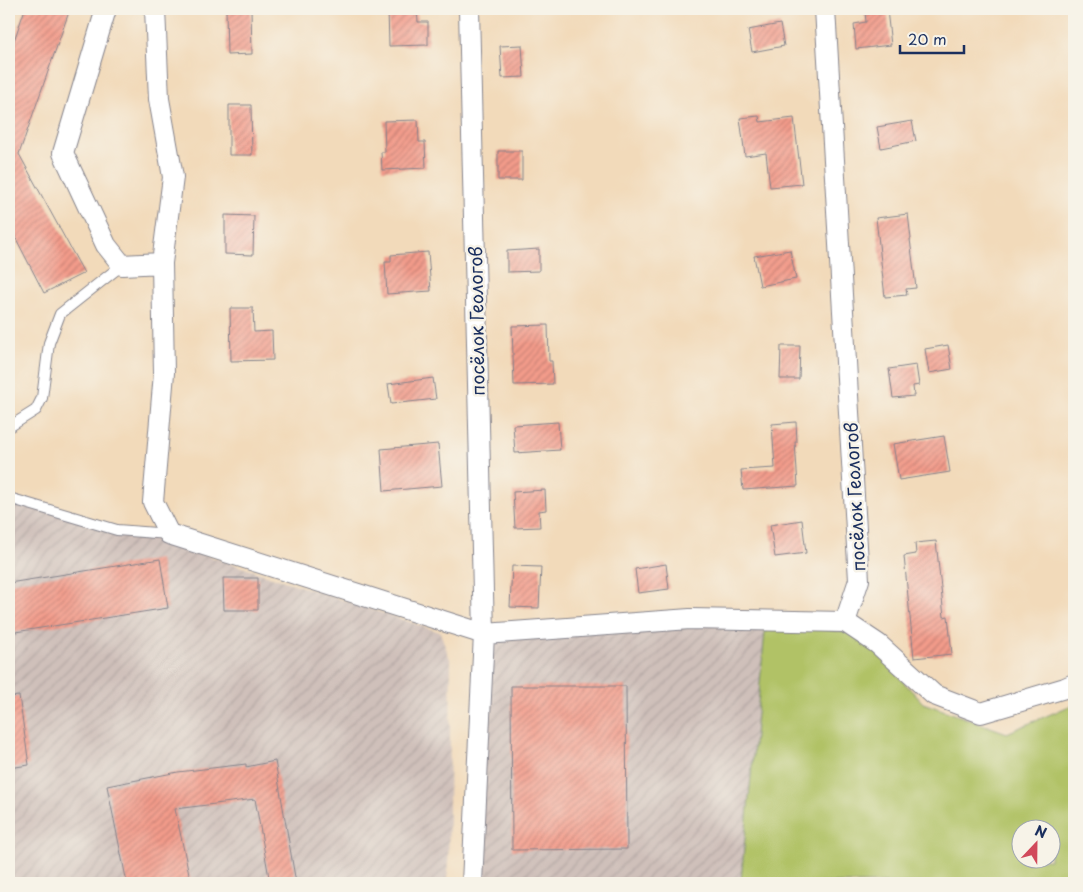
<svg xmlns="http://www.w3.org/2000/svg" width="1083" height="892" font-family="'Playpen Sans',sans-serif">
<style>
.industrial{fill:url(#industrial-furrows)}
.grass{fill:#b1c266;stroke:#667862;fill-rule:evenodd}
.building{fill:url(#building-hatch)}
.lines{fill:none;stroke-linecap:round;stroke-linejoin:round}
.service-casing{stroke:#86848c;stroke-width:12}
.minor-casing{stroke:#86848c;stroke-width:22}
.service{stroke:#fff;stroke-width:10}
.minor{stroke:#fff;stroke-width:20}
.labels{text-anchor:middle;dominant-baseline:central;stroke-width:5;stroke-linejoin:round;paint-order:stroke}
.street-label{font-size:18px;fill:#1b2f5e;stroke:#f7f3e8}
</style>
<defs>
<pattern id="industrial-furrows" width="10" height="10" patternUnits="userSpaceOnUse" patternTransform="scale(1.25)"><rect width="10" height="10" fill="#cfc0ba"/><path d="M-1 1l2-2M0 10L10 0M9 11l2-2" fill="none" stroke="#b1a5a2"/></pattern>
<pattern id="building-hatch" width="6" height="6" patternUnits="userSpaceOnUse" patternTransform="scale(1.25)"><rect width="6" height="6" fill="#f39b8a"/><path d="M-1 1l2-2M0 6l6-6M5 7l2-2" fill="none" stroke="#c47f74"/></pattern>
</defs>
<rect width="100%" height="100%" fill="#f7f3e8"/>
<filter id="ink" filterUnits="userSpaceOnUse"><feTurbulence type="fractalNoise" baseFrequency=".02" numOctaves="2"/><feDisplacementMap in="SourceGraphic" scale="10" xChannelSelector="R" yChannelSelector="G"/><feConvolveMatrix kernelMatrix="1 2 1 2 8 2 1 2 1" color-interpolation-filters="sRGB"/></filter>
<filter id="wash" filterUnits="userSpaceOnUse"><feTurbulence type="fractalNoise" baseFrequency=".0096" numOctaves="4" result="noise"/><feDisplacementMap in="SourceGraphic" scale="20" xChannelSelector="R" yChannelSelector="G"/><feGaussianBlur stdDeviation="1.12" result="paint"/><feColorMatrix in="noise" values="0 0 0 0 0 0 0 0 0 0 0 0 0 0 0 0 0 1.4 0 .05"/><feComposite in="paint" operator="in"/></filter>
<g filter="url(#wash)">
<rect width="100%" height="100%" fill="#f2daba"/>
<path class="industrial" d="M 9,496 L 165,542 L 440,632 L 451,662 L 448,883 L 9,883 Z
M 766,621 L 741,880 L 766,883 L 470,883 L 488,629 Z"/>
<path class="grass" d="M 766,621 L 859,634 L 923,703 L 1007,733 L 1074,704 L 1074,883 L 766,883 L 741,880 ZM 1020,830 L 1050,830 L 1050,860 L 1020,860 Z"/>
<g id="blocks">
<path class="building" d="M 25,9 L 70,9 L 19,154 L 84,273 L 44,293 L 9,225 L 9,55 Z
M 226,9 L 251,9 L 252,54 L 227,55 Z
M 388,9 L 417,9 L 418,22 L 428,22 L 428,45 L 389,46 Z
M 887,10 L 891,45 L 856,49 L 854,24 L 866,22 L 865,12 Z
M 780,24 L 784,46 L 752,52 L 748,30 Z
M 522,45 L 524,77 L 502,78 L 500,46 Z
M 229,105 L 251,105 L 252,155 L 229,155 Z
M 759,116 L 760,122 L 794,118 L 802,184 L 770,187 L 766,153 L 745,156 L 740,118 Z
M 418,120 L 419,142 L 425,142 L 426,168 L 382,170 L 381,152 L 385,152 L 384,121 Z
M 912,121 L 916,141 L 881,148 L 877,127 Z
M 498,151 L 522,151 L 522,180 L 498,180 Z
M 908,214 L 911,239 L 910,239 L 916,288 L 906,289 L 907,295 L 885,297 L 876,218 Z
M 225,215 L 254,216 L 253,255 L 225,254 Z
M 539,249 L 539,271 L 507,272 L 507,251 Z
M 790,250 L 796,279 L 760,286 L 754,256 Z
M 428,252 L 431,291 L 387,294 L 385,262 L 391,262 L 391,255 Z
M 230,308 L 253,308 L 254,332 L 272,331 L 273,360 L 231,361 Z
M 548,325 L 549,361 L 552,361 L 553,384 L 514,385 L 512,326 Z
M 948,345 L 952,369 L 929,373 L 925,349 Z
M 781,346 L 800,346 L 799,379 L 780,379 Z
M 916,365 L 919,385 L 913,386 L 914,396 L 893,398 L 889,369 Z
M 433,378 L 436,399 L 391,404 L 388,384 Z
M 558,422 L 560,450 L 515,453 L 513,425 Z
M 796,422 L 797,442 L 795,442 L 798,486 L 743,490 L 741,470 L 775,468 L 772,424 Z
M 944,436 L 950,472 L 899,480 L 893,444 Z
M 438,444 L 442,486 L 384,491 L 381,449 Z
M 545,490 L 546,510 L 539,511 L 540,527 L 515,528 L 513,492 Z
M 802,520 L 806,553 L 775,557 L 770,525 Z
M 936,541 L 944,617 L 948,616 L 952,654 L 914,658 L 904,556 L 916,554 L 915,543 Z
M 160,559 L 168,608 L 9,633 L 9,583 Z
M 666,564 L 669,589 L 638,593 L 635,569 Z
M 512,566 L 541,567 L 539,608 L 510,607 Z
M 223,578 L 258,578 L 258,610 L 224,610 Z
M 511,686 L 626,686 L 627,849 L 512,850 Z
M 19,696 L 29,765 L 9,768 L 9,697 Z
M 275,761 L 296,883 L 270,883 L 255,799 L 175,809 L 191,883 L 127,883 L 107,786 L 178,772 L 246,764 L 246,767 Z"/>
</g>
</g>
<g filter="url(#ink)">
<use href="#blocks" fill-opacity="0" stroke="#86848c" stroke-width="1"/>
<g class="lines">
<defs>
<path id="service" d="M 9,427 L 36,410 L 42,398 L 49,343 L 60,314 L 122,265
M 9,498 L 117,530 L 169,534"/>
<path id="minor" d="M 106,9 L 63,153 L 106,245 L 122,265 L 162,263
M 155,9 L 159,99 L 173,177 L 162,263 L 164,373 L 153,502 L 169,534 L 484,634 L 690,619 L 845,622 L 859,580 L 825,9
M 469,9 L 484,634 L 472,883
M 845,622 L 878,644 L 934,695 L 981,713 L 1065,688 L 1074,684"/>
</defs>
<use href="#service" class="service-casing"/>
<use href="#minor" class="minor-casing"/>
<use href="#service" class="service"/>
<use href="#minor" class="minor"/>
</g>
</g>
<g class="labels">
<g class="street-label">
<text transform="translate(476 321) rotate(-91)">посёлок Геологов</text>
<text transform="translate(854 497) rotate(-93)">посёлок Геологов</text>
</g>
</g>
<rect width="1083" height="892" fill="none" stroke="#f7f3e8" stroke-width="30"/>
<g transform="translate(1036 844) rotate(22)"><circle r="24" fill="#f7f3e8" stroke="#9fa5b1"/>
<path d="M0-4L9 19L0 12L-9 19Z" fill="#d1495b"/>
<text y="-8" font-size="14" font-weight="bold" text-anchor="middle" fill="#1b2f5e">N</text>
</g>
<path d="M900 45v8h64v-8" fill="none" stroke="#1b2f5e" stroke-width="2.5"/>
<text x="908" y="45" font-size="15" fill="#1b2f5e" stroke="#f7f3e8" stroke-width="4" paint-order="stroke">20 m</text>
</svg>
